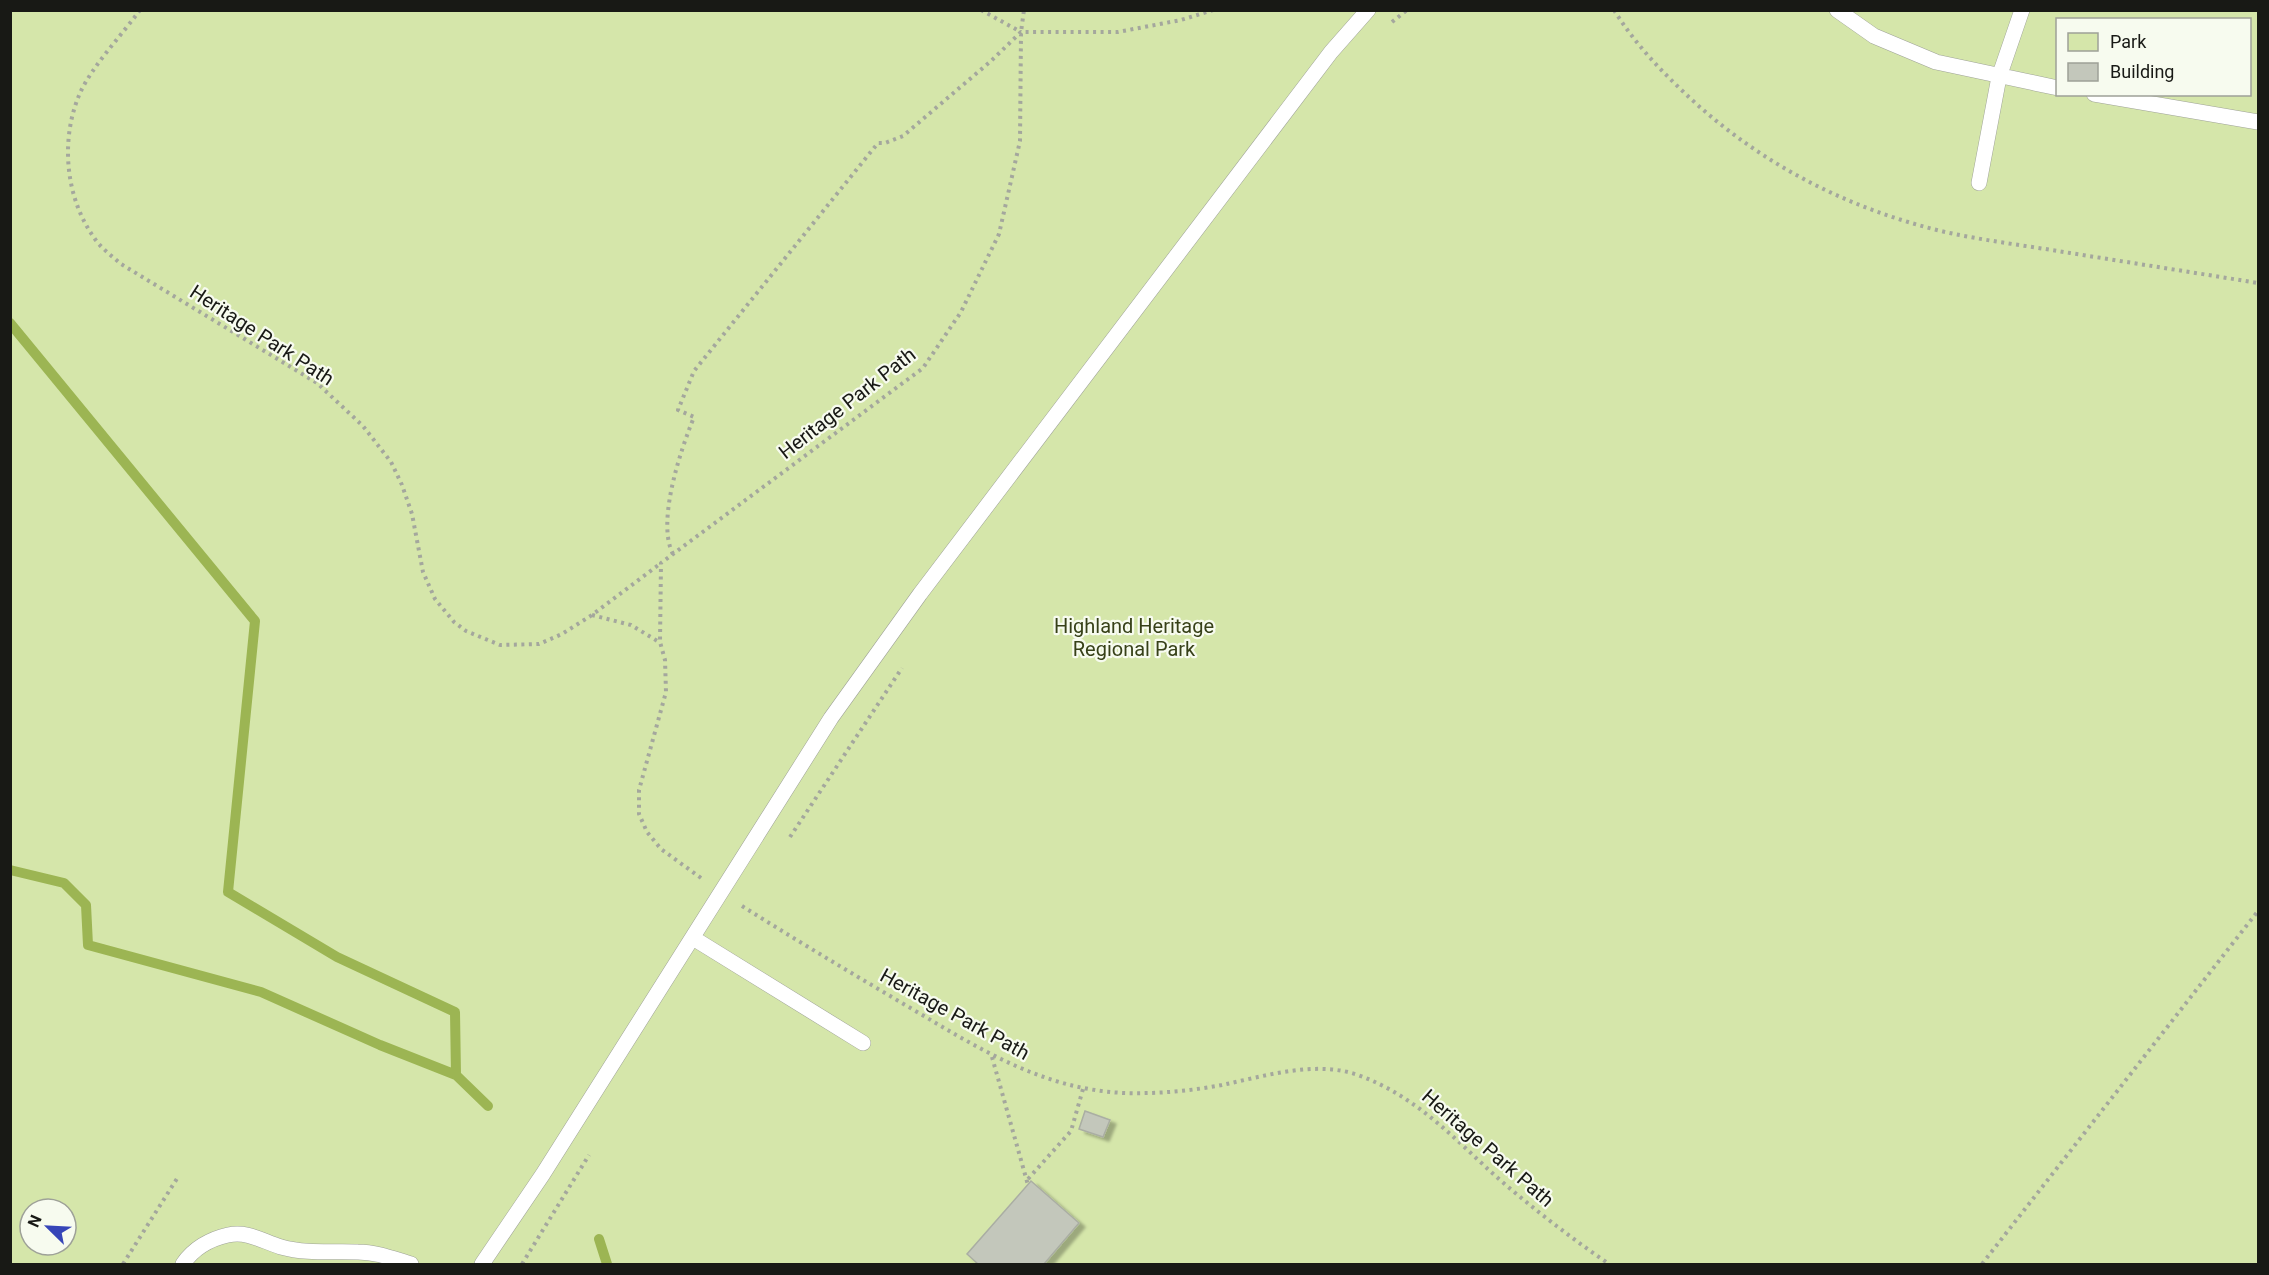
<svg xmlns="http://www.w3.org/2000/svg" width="2269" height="1275" font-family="Roboto,sans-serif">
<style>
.green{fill:#d5e6aa;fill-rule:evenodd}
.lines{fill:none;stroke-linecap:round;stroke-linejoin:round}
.stream{stroke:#9cb553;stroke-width:10}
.building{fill:#c3c7bb;stroke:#aaaea3;stroke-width:1.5;filter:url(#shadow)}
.service-casing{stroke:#9fa398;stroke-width:16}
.path{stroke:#a4a79d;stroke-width:4;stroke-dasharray:3 4.5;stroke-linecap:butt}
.service{stroke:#fff;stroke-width:15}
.labels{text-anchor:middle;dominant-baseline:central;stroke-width:4.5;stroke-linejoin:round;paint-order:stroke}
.street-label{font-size:20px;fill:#181915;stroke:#f7fbef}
.park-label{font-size:20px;fill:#374118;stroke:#f7fbef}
</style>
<defs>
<filter id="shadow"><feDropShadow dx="6" dy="4" stdDeviation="1.5" flood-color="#0004"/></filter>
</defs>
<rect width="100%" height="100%" fill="#eaeee2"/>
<path class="green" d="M 10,11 L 2258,11 L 2258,1264 L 11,1264 ZM 2058,20 L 2250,20 L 2250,94 L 2058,94 ZM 30,1209 L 66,1209 L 66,1245 L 30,1245 Z"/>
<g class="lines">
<path class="stream" d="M 10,323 L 255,621 L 228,892 L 337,957 L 455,1012 L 456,1075
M 10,870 L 64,883 L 86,905 L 88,945 L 261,992 L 380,1045 L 456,1075 L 488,1106
M 599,1239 L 607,1264"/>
</g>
<path class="building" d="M 1085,1111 L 1110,1120 L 1103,1137 L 1079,1129 Z
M 1031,1181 L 1079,1223 L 1044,1264 L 978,1264 L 967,1254 Z"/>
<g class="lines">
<defs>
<path id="service" d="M 1837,10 L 1874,36 L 1936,62 L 2058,88
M 2094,94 L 2258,122
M 1979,183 L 1999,77 L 2022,10
M 693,938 L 863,1043
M 183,1264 C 193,1249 210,1239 228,1235 C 248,1231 262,1241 281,1247 C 306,1254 332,1251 358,1252 C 377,1252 394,1259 411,1264
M 482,1264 L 543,1174 L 831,718 L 920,594 L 1331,52 L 1368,10"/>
</defs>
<use href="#service" class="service-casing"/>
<path class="path" d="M 140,10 C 121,36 93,65 80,93 C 60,139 65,198 95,239 C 102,249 112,256 121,264 L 317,383 L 363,426 L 391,462 L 402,485 L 412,514 L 423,572 L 435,599 L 454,622 L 466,631 L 500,645 L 539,644 L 562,634 L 592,615 L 661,563
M 981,10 L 1021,32
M 1614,10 C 1635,44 1662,72 1691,99 C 1764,166 1849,209 1945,232 C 1986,241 2029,246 2070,253 C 2133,263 2196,273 2258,283
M 1392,22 L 1407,10
M 673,554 C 656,522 681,449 694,417 L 678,410 L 694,371 L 878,143 L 885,143 L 903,136 L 991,61 L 1021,32 L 1118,32 L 1181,20 L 1213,10
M 592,615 L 631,625 L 659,642
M 790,837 L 902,668
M 701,878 L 661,849 L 647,832 L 639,814 L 639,790 L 666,692 L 665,660 L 660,642 L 661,563 L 923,368 L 961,312 L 999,234 L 1020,141 L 1021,32 L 1024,10
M 742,906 C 796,940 851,973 907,1006 C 977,1047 1040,1089 1124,1093 C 1157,1094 1190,1091 1222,1085 C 1265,1076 1315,1060 1358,1075 C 1418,1097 1453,1138 1500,1180 C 1535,1210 1571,1238 1609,1264
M 992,1057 L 1028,1185
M 1028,1179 L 1071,1131 L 1083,1089
M 123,1264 L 178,1177
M 522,1264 L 589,1155
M 1982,1264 L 2258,911"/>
<use href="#service" class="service"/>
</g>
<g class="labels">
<g class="street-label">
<text transform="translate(262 335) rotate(33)">Heritage Park Path</text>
<text transform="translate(847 403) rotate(-38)">Heritage Park Path</text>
<text transform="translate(955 1014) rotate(29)">Heritage Park Path</text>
<text transform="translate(1488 1148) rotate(41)">Heritage Park Path</text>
</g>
<g class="park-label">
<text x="1134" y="626">Highland Heritage<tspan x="1134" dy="23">Regional Park</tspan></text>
</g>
</g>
<rect width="2269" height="1275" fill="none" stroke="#181915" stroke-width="24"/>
<rect x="2056" y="18" width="195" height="78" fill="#f7fbef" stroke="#9ea198" stroke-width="1.5"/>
<rect x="2068" y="33" width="30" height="18" fill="#d5e6aa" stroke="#9ea198" stroke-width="1.5"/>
<text x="2110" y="48" font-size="18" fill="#181915">Park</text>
<rect x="2068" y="63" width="30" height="18" fill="#c3c7bb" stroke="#9ea198" stroke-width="1.5"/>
<text x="2110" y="78" font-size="18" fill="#181915">Building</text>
<g transform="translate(48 1227) rotate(294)"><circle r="28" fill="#f7fbef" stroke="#9ea198" stroke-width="1.5"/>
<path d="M0-4.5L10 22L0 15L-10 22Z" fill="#3645b8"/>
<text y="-9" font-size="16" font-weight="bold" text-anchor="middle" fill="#181915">N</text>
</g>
</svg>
